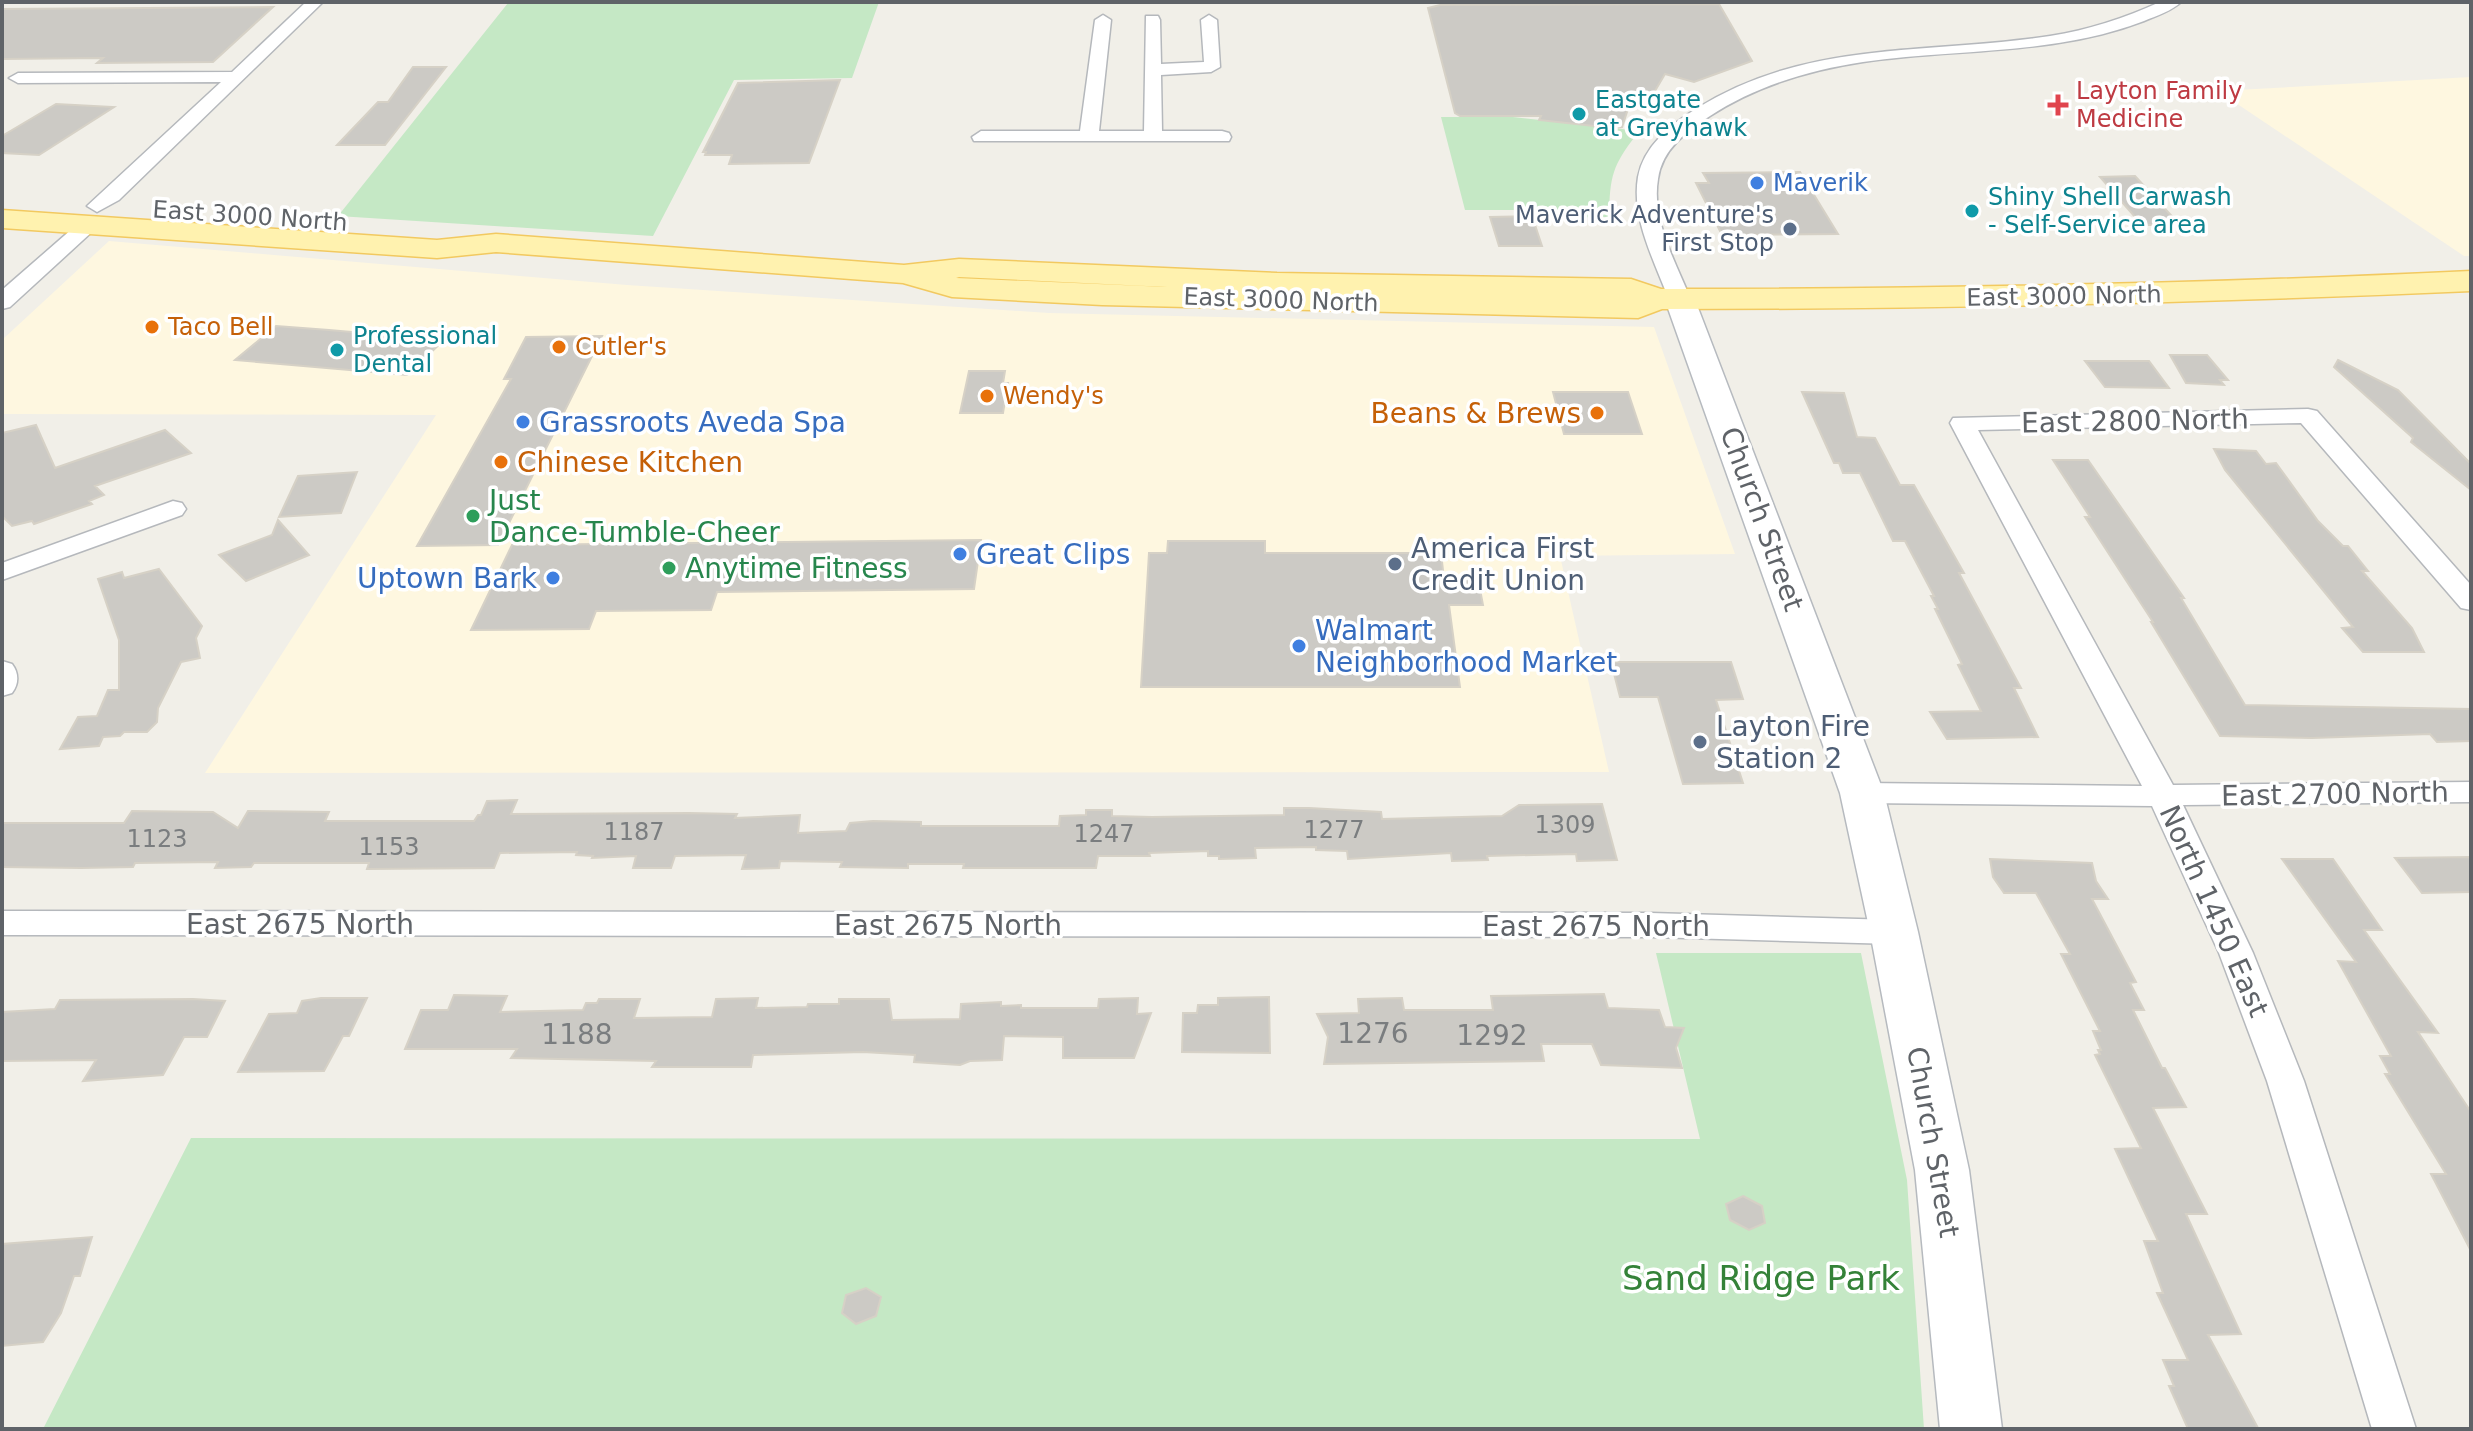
<svg xmlns="http://www.w3.org/2000/svg" width="2473" height="1431" font-family="'DejaVu Sans',sans-serif">
<style>
.commercial{fill:#fef7e0}
.green{fill:#c5e8c5}
.building{fill:#cccac5;stroke:#d6d1c6;stroke-width:2}
.lines{fill:none;stroke-linecap:round;stroke-linejoin:round}
.street-casing{stroke:#b5b8bc;stroke-width:3}
.secondary-casing{stroke:#b6babf;stroke-width:3}
.primary-casing{stroke:#f2c960;stroke-width:3}
.street{fill:#fff;fill-rule:evenodd}
.secondary{fill:#fff;fill-rule:evenodd}
.primary{fill:#fff2af;fill-rule:evenodd}
.health-dot{fill:#e0444e;stroke:#fff;stroke-width:3}
.culture-dot{fill:#0f9aa8;stroke:#fff;stroke-width:3}
.shop-dot{fill:#3f7fe0;stroke:#fff;stroke-width:3}
.service-dot{fill:#5c6f8a;stroke:#fff;stroke-width:3}
.food-dot{fill:#e8710a;stroke:#fff;stroke-width:3}
.leisure-dot{fill:#2e9e5b;stroke:#fff;stroke-width:3}
.labels{text-anchor:middle;dominant-baseline:central;stroke-width:7;stroke-linejoin:round;paint-order:stroke}
.far-health-label{font-size:24px;fill:#be3a42;stroke:#fff;text-anchor:start}
.far-culture-label{font-size:24px;fill:#0d838f;stroke:#fff;text-anchor:start}
.far-shop-label{font-size:24px;fill:#366cbe;stroke:#fff;text-anchor:start}
.far-service-label{font-size:24px;fill:#4e5e75;stroke:#fff;text-anchor:end}
.far-street-label{font-size:24px;fill:#5f6368;stroke:#fff}
.far-food-label{font-size:24px;fill:#c56008;stroke:#fff;text-anchor:start}
.number-label{font-size:24px;fill:#7a7d7f}
.food-label{font-size:28px;fill:#c56008;stroke:#fff;text-anchor:end}
.street-label{font-size:28px;fill:#5f6368;stroke:#fff}
.shop-label{font-size:28px;fill:#366cbe;stroke:#fff;text-anchor:start}
.leisure-label{font-size:28px;fill:#27864d;stroke:#fff;text-anchor:start}
.service-label{font-size:28px;fill:#4e5e75;stroke:#fff;text-anchor:start}
.near-number-label{font-size:28px;fill:#7a7d7f}
.near-park-label{font-size:34px;fill:#348238;stroke:#fff}
</style>
<rect width="100%" height="100%" fill="#f1efe8"/>
<path class="commercial" d="M 2471,77 L 2471,256 L 2464,256 L 2218,91 Z
M 109,241 L 627,285 L 1049,313 L 1654,327 L 1735,554 L 1560,556 L 1609,772 L 205,773 L 436,415 L 2,414 L 2,340 Z"/>
<path class="green" d="M 879,2 L 852,78 L 734,80 L 653,236 L 338,216 L 508,3 Z
M 1441,117 L 1513,117 L 1631,130 L 1637,134 C 1612,166 1610,176 1609,217 L 1523,218 L 1520,210 L 1465,210 Z
M 1656,953 L 1861,953 L 1907,1180 L 1924,1429 L 43,1429 L 191,1138 L 1700,1139 Z"/>
<path class="building" d="M 1719,4 L 1752,61 L 1694,82 L 1665,74 L 1645,108 L 1629,106 L 1622,127 L 1612,128 L 1539,120 L 1541,116 L 1460,116 L 1455,113 L 1428,8 L 1440,5 Z
M 273,7 L 213,62 L 97,63 L 103,58 L 2,59 L 2,9 Z
M 413,67 L 446,67 L 385,145 L 337,145 L 378,102 L 388,102 Z
M 840,80 L 809,163 L 729,164 L 732,155 L 705,155 L 706,152 L 703,152 L 738,83 Z
M 56,104 L 114,107 L 39,155 L 2,153 L 2,136 Z
M 1800,172 L 1838,234 L 1722,235 L 1696,183 L 1709,183 L 1703,173 Z
M 2135,176 L 2180,225 L 2142,225 L 2100,177 Z
M 1532,216 L 1542,246 L 1499,246 L 1490,217 Z
M 276,326 L 329,330 L 444,340 L 407,375 L 235,360 Z
M 602,336 L 498,545 L 417,546 L 511,379 L 504,379 L 526,337 Z
M 2170,355 L 2207,355 L 2228,380 L 2220,380 L 2224,385 L 2186,383 Z
M 2338,360 L 2398,390 L 2471,464 L 2471,490 L 2411,442 L 2413,438 L 2334,367 Z
M 2085,361 L 2149,361 L 2169,388 L 2105,387 Z
M 969,371 L 1005,371 L 1003,383 L 1008,383 L 1003,413 L 960,413 Z
M 1553,392 L 1628,392 L 1642,434 L 1564,434 Z
M 1802,392 L 1844,393 L 1857,437 L 1875,438 L 1900,485 L 1914,485 L 1964,573 L 1959,573 L 2021,688 L 2014,688 L 2038,737 L 1947,739 L 1930,712 L 1981,711 L 1958,665 L 1962,664 L 1935,609 L 1938,609 L 1931,596 L 1934,596 L 1905,541 L 1893,541 L 1860,473 L 1843,473 L 1839,463 L 1834,463 Z
M 36,425 L 55,468 L 165,430 L 191,453 L 95,486 L 104,495 L 89,501 L 92,504 L 34,524 L 32,521 L 12,526 L 2,516 L 2,433 Z
M 2214,449 L 2256,451 L 2266,464 L 2276,463 L 2318,521 L 2343,546 L 2348,546 L 2368,571 L 2362,571 L 2412,628 L 2424,652 L 2363,652 L 2342,628 L 2353,627 L 2225,470 Z
M 2053,460 L 2088,460 L 2184,598 L 2181,598 L 2245,705 L 2471,709 L 2471,741 L 2437,742 L 2430,734 L 2312,738 L 2220,736 L 2151,622 L 2153,622 L 2085,517 L 2090,517 Z
M 357,472 L 341,513 L 279,517 L 298,476 Z
M 278,520 L 309,555 L 246,581 L 219,555 L 272,535 Z
M 981,540 L 974,589 L 717,592 L 711,610 L 596,611 L 589,629 L 471,630 L 512,545 Z
M 1168,541 L 1265,541 L 1265,553 L 1441,553 L 1444,579 L 1478,579 L 1483,605 L 1449,605 L 1460,687 L 1141,687 L 1149,553 L 1167,553 Z
M 159,569 L 202,626 L 196,638 L 200,658 L 181,662 L 158,708 L 157,722 L 147,732 L 124,732 L 120,736 L 103,737 L 99,746 L 60,749 L 78,717 L 97,716 L 108,690 L 119,690 L 119,640 L 98,579 L 122,572 L 124,578 Z
M 1611,662 L 1731,662 L 1743,699 L 1716,700 L 1743,783 L 1683,784 L 1658,697 L 1620,697 Z
M 517,800 L 511,814 L 689,813 L 737,814 L 735,818 L 800,815 L 798,833 L 846,831 L 850,823 L 873,821 L 921,822 L 921,826 L 1059,826 L 1060,816 L 1086,815 L 1086,810 L 1112,810 L 1112,816 L 1152,817 L 1284,815 L 1284,808 L 1309,808 L 1381,812 L 1382,819 L 1502,816 L 1519,805 L 1602,804 L 1617,860 L 1577,861 L 1576,854 L 1487,856 L 1488,860 L 1452,861 L 1451,853 L 1348,859 L 1347,851 L 1316,850 L 1316,847 L 1255,848 L 1256,858 L 1219,859 L 1219,856 L 1208,856 L 1208,851 L 1149,853 L 1150,856 L 1098,856 L 1096,868 L 963,868 L 964,864 L 908,864 L 908,868 L 840,867 L 842,862 L 780,861 L 779,868 L 742,869 L 746,855 L 675,856 L 671,868 L 633,868 L 636,856 L 592,858 L 593,856 L 576,855 L 577,852 L 500,853 L 494,868 L 367,869 L 369,863 L 254,863 L 251,867 L 215,868 L 218,862 L 135,863 L 133,867 L 81,868 L 2,867 L 2,823 L 124,823 L 132,811 L 213,812 L 238,828 L 248,811 L 329,812 L 325,821 L 474,821 L 478,815 L 481,815 L 487,801 Z
M 2471,857 L 2471,892 L 2422,893 L 2395,858 Z
M 1990,859 L 2092,863 L 2096,881 L 2108,899 L 2092,899 L 2136,982 L 2130,983 L 2144,1010 L 2133,1010 L 2162,1068 L 2165,1068 L 2186,1107 L 2153,1108 L 2207,1214 L 2186,1214 L 2241,1334 L 2208,1335 L 2258,1428 L 2188,1429 L 2169,1386 L 2174,1386 L 2163,1360 L 2188,1360 L 2157,1293 L 2163,1293 L 2144,1241 L 2158,1241 L 2115,1149 L 2141,1148 L 2095,1055 L 2100,1054 L 2098,1050 L 2101,1050 L 2093,1031 L 2100,1031 L 2061,954 L 2070,954 L 2036,893 L 2004,893 L 1993,877 Z
M 2282,859 L 2333,859 L 2382,930 L 2364,930 L 2438,1033 L 2418,1032 L 2471,1112 L 2471,1251 L 2431,1174 L 2446,1174 L 2385,1074 L 2390,1074 L 2380,1056 L 2391,1056 L 2338,961 L 2356,962 Z
M 1604,994 L 1608,1008 L 1659,1010 L 1665,1027 L 1684,1028 L 1676,1048 L 1682,1068 L 1601,1065 L 1592,1044 L 1541,1044 L 1544,1061 L 1324,1064 L 1328,1037 L 1317,1014 L 1359,1013 L 1358,999 L 1402,998 L 1404,1010 L 1493,1010 L 1491,996 Z
M 454,995 L 507,996 L 500,1012 L 583,1010 L 586,1003 L 597,1003 L 599,999 L 640,999 L 634,1018 L 712,1017 L 716,999 L 758,998 L 756,1008 L 807,1007 L 808,1004 L 839,1004 L 839,999 L 889,999 L 892,1020 L 960,1019 L 961,1004 L 1001,1002 L 1001,1006 L 1021,1005 L 1021,1008 L 1098,1008 L 1099,999 L 1138,998 L 1137,1014 L 1151,1013 L 1134,1058 L 1063,1058 L 1063,1037 L 1004,1036 L 1002,1060 L 970,1061 L 960,1065 L 914,1062 L 915,1055 L 863,1052 L 753,1055 L 751,1067 L 652,1067 L 656,1061 L 511,1058 L 517,1049 L 405,1049 L 421,1010 L 448,1010 Z
M 1269,997 L 1270,1053 L 1182,1052 L 1183,1013 L 1197,1013 L 1198,1005 L 1218,1005 L 1218,998 Z
M 321,998 L 367,998 L 349,1036 L 343,1036 L 324,1071 L 238,1072 L 269,1014 L 297,1013 L 302,1001 Z
M 193,999 L 225,1001 L 207,1037 L 184,1037 L 163,1075 L 83,1081 L 96,1060 L 2,1061 L 2,1012 L 55,1009 L 60,1000 Z
M 1743,1196 L 1762,1206 L 1765,1223 L 1749,1230 L 1730,1220 L 1726,1204 Z
M 92,1237 L 80,1276 L 74,1276 L 61,1313 L 43,1342 L 2,1346 L 2,1244 Z
M 866,1288 L 881,1297 L 876,1316 L 856,1324 L 842,1313 L 846,1295 Z"/>
<g class="lines">
<defs>
<path id="street" d="M 306,2 L 323,2 L 119,200 L 97,212 L 87,206 L 221,82 L 18,83 L 9,78 L 18,73 L 232,72 Z
M 2160,2 L 2181,2 C 2172,11 2156,16 2144,21 C 2053,56 1958,48 1863,62 C 1810,70 1756,86 1710,116 C 1687,131 1662,149 1658,179 C 1651,220 1676,263 1691,300 L 1680,307 L 1669,300 C 1655,262 1631,219 1638,177 C 1644,146 1670,125 1696,109 C 1807,39 1927,55 2050,36 C 2088,30 2125,18 2160,2 Z
M 1103,15 L 1111,20 L 1099,131 L 1144,131 L 1146,16 L 1158,16 L 1160,20 L 1161,64 L 1204,62 L 1201,20 L 1209,15 L 1217,20 L 1220,67 L 1211,72 L 1161,75 L 1162,131 L 1222,131 L 1229,133 L 1231,137 L 1229,141 L 974,141 L 972,137 L 981,131 L 1080,131 L 1095,20 Z
M 87,220 L 94,222 L 97,226 L 94,230 L 10,307 L 2,309 L 2,290 L 80,222 Z
M 2308,409 L 2317,411 L 2471,585 L 2471,610 L 2461,608 L 2301,423 L 1978,430 L 2173,785 L 2471,782 L 2471,802 L 2183,805 L 2253,953 L 2304,1081 L 2416,1429 L 2372,1429 L 2267,1081 L 2219,953 L 2152,806 L 1862,803 L 1851,800 L 1846,793 L 1851,786 L 1862,783 L 2142,786 L 1950,423 L 1953,418 Z
M 173,501 L 182,503 L 186,509 L 182,515 L 2,580 L 2,563 Z
M 2,661 L 12,664 C 19,673 19,684 12,693 L 2,696 Z
M 2,911 L 1651,913 L 1894,920 L 1906,924 L 1911,932 L 1906,940 L 1894,944 L 1651,937 L 2,935 Z"/>
<path id="secondary" d="M 1680,291 L 1691,293 L 1695,300 L 1884,793 L 1918,932 L 1969,1170 L 2002,1429 L 1940,1429 L 1915,1170 L 1870,932 L 1840,793 L 1665,300 L 1669,293 Z"/>
<path id="primary" d="M 2,210 L 437,240 L 496,234 L 904,265 L 959,259 L 1277,273 L 1631,279 L 1661,289 C 1931,289 2201,284 2471,271 L 2471,291 C 2201,303 1932,309 1662,309 L 1638,318 L 1102,305 L 952,297 L 903,283 L 496,252 L 437,258 L 2,228 ZM 959,277 L 1167,287 L 956,278 Z"/>
</defs>
<use href="#street" class="street-casing"/>
<use href="#secondary" class="secondary-casing"/>
<use href="#primary" class="primary-casing"/>
<use href="#street" class="street"/>
<use href="#secondary" class="secondary"/>
<use href="#primary" class="primary"/>
</g>
<path class="health-dot" d="M2054 93h8v8h8v8h-8v8h-8v-8h-8v-8h8z"/>
<g class="culture-dot">
<circle cx="1579" cy="114" r="8"/>
<circle cx="1972" cy="211" r="8"/>
<circle cx="337" cy="350" r="8"/>
</g>
<g class="shop-dot">
<circle cx="1757" cy="183" r="8"/>
<circle cx="523" cy="422" r="8"/>
<circle cx="960" cy="554" r="8"/>
<circle cx="553" cy="578" r="8"/>
<circle cx="1299" cy="646" r="8"/>
</g>
<g class="service-dot">
<circle cx="1790" cy="229" r="8"/>
<circle cx="1395" cy="564" r="8"/>
<circle cx="1700" cy="742" r="8"/>
</g>
<g class="food-dot">
<circle cx="152" cy="327" r="8"/>
<circle cx="559" cy="347" r="8"/>
<circle cx="987" cy="396" r="8"/>
<circle cx="1597" cy="413" r="8"/>
<circle cx="501" cy="462" r="8"/>
</g>
<g class="leisure-dot">
<circle cx="473" cy="516" r="8"/>
<circle cx="669" cy="568" r="8"/>
</g>
<g class="labels">
<g class="far-health-label">
<text x="2076" y="91">Layton Family<tspan x="2076" dy="28">Medicine</tspan></text>
</g>
<g class="far-culture-label">
<text x="1595" y="100">Eastgate<tspan x="1595" dy="28">at Greyhawk</tspan></text>
<text x="1988" y="197">Shiny Shell Carwash<tspan x="1988" dy="28">- Self-Service area</tspan></text>
<text x="353" y="336">Professional<tspan x="353" dy="28">Dental</tspan></text>
</g>
<g class="far-shop-label">
<text x="1773" y="183">Maverik</text>
</g>
<g class="far-service-label">
<text x="1774" y="215">Maverick Adventure's<tspan x="1774" dy="28">First Stop</tspan></text>
</g>
<g class="far-street-label">
<text transform="translate(250 216) rotate(4)">East 3000 North</text>
<text transform="translate(2064 296) rotate(-1)">East 3000 North</text>
<text transform="translate(1281 300) rotate(2)">East 3000 North</text>
</g>
<g class="far-food-label">
<text x="168" y="327">Taco Bell</text>
<text x="575" y="347">Cutler's</text>
<text x="1003" y="396">Wendy's</text>
</g>
<g class="number-label">
<text x="1565" y="825">1309</text>
<text x="1334" y="830">1277</text>
<text x="634" y="832">1187</text>
<text x="1104" y="834">1247</text>
<text x="157" y="839">1123</text>
<text x="389" y="847">1153</text>
</g>
<g class="food-label">
<text x="1581" y="413">Beans &amp; Brews</text>
<text x="517" y="462" text-anchor="start">Chinese Kitchen</text>
</g>
<g class="street-label">
<text transform="translate(2135 421) rotate(-1)">East 2800 North</text>
<text transform="translate(1762 519) rotate(70)">Church Street</text>
<text transform="translate(2335 794) rotate(-1)">East 2700 North</text>
<text transform="translate(2214 911) rotate(66)">North 1450 East</text>
<text x="300" y="924">East 2675 North</text>
<text x="948" y="925">East 2675 North</text>
<text x="1596" y="926">East 2675 North</text>
<text transform="translate(1933 1142) rotate(80)">Church Street</text>
</g>
<g class="shop-label">
<text x="539" y="422">Grassroots Aveda Spa</text>
<text x="976" y="554">Great Clips</text>
<text x="537" y="578" text-anchor="end">Uptown Bark</text>
<text x="1315" y="630">Walmart<tspan x="1315" dy="32">Neighborhood Market</tspan></text>
</g>
<g class="leisure-label">
<text x="489" y="500">Just<tspan x="489" dy="32">Dance-Tumble-Cheer</tspan></text>
<text x="685" y="568">Anytime Fitness</text>
</g>
<g class="service-label">
<text x="1411" y="548">America First<tspan x="1411" dy="32">Credit Union</tspan></text>
<text x="1716" y="726">Layton Fire<tspan x="1716" dy="32">Station 2</tspan></text>
</g>
<g class="near-number-label">
<text x="1373" y="1033">1276</text>
<text x="577" y="1034">1188</text>
<text x="1492" y="1035">1292</text>
</g>
<g class="near-park-label">
<text x="1761" y="1278">Sand Ridge Park</text>
</g>
</g>
<rect width="2473" height="1431" fill="none" stroke="#5f6368" stroke-width="8"/>
</svg>
